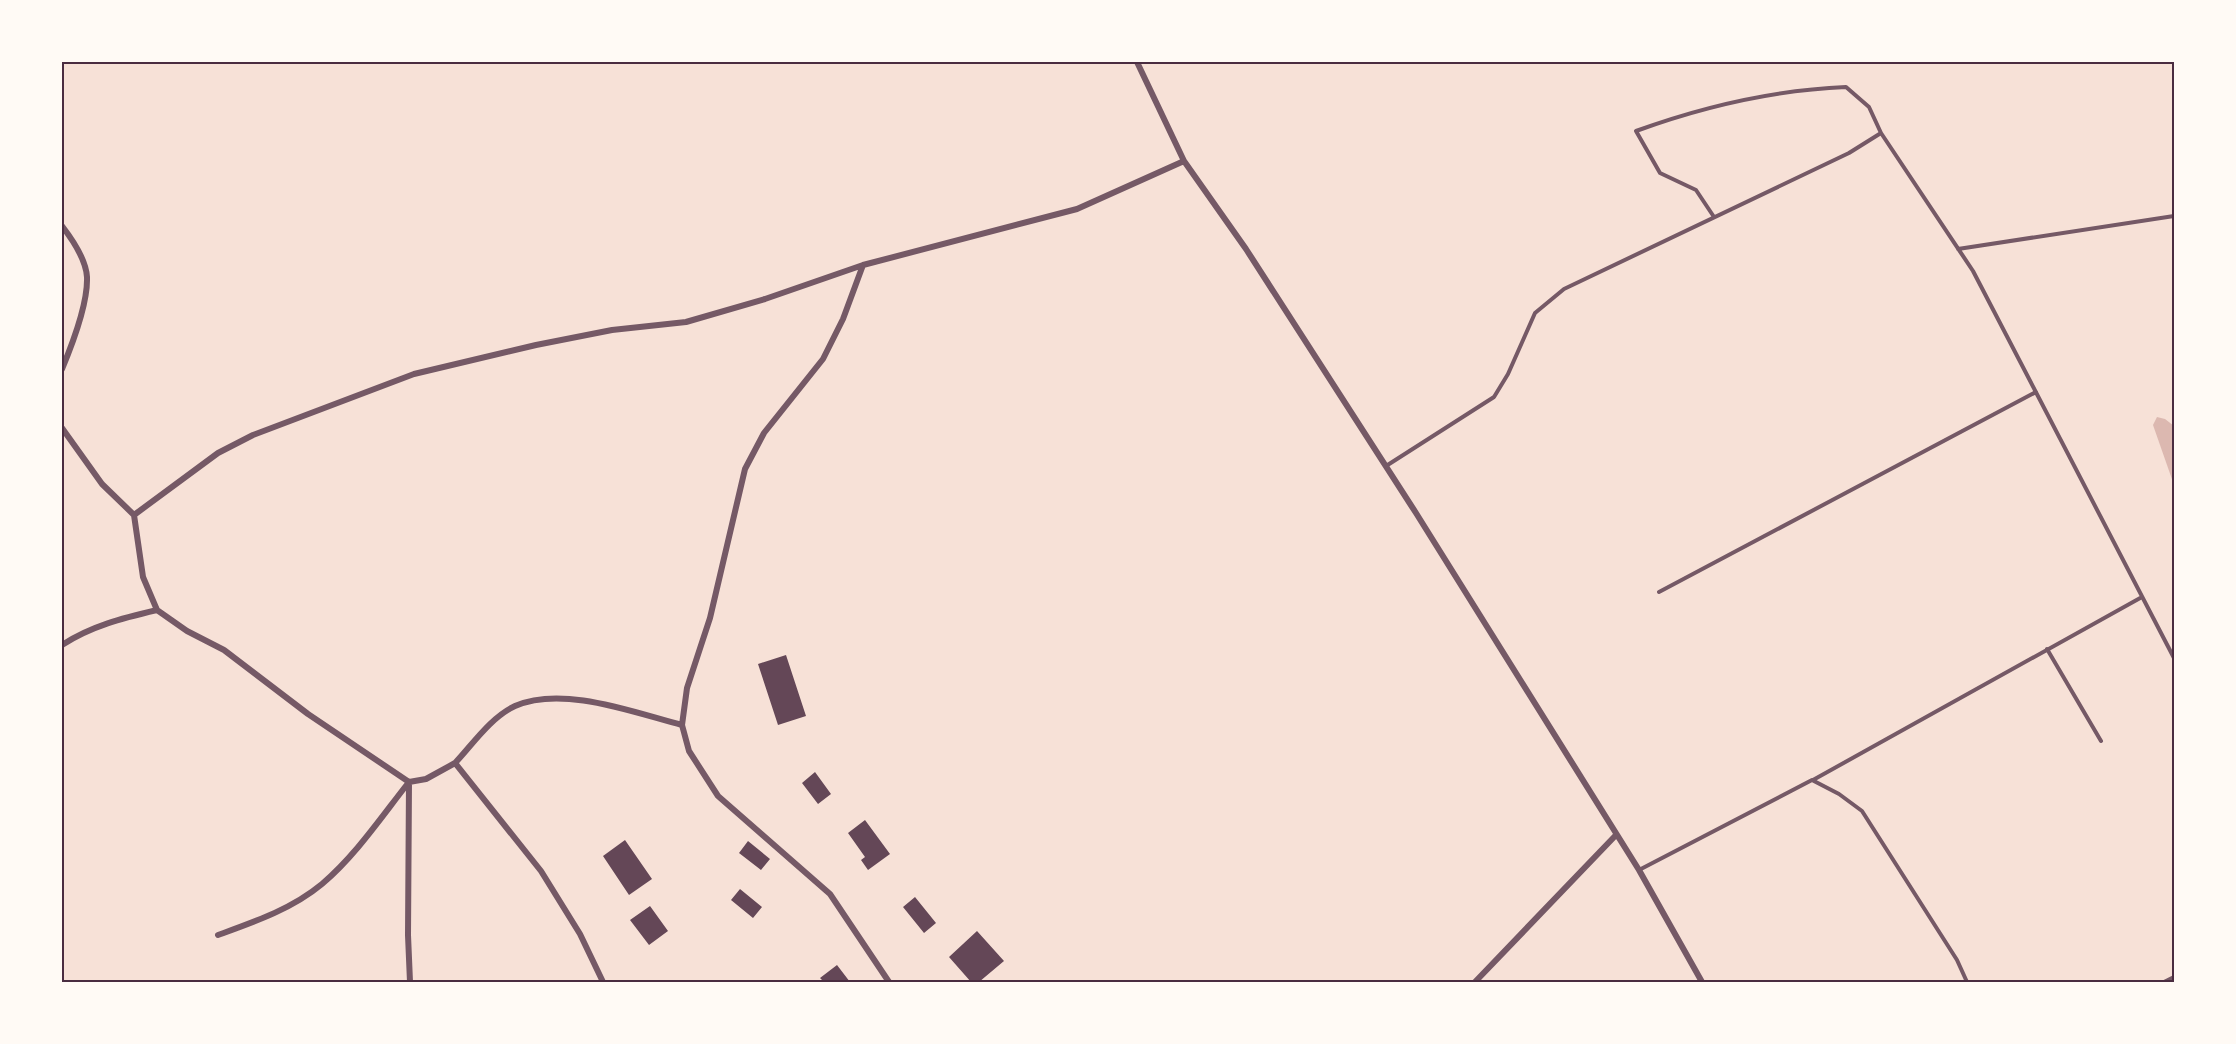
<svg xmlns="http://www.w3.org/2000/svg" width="2236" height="1044" font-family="'DejaVu Sans',sans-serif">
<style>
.water{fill:#dcb8b0}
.building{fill:#644757}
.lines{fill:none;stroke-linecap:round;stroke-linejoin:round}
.service{stroke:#755966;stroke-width:4}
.minor{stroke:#755966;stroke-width:6}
.neatline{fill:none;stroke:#4a2c40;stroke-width:2}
</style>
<rect width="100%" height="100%" fill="#f7e1d7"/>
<path class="water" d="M 2157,417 L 2165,419 L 2174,426 L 2174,485 L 2153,425 Z"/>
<path class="building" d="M 786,655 L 806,716 L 778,725 L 758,664 Z
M 815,772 L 831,794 L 818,804 L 802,783 Z
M 865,820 L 890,854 L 868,870 L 861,860 L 865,857 L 848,833 Z
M 625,840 L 652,879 L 629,895 L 603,856 Z
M 748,841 L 770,859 L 761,870 L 739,853 Z
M 740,889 L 762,907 L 753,918 L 731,900 Z
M 915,897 L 936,923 L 924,933 L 903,907 Z
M 650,906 L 668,931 L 649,945 L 630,920 Z
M 977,931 L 1004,961 L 979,982 L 971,982 L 949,957 Z
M 837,965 L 850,982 L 824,982 L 820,978 Z"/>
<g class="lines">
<path class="service" d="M 1714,217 L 1696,190 L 1660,173 L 1636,131 C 1702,107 1775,90 1846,87 L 1869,107 L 1881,133
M 1958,249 L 2174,216
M 1386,466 L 1494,397 L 1508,374 L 1535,313 L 1564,289 L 1849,153 L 1881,133 L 1973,271 L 2174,658
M 1659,592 L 2036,392
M 2047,649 L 2101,741
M 1813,780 L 2142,597
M 1639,870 L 1812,780 L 1839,794 L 1862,811 L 1957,960 L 1967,982
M 2164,982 L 2174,977"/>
<path class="minor" d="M 1137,62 L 1184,161 L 1246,249 L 1416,513 L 1639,870 L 1702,982
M 62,226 C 72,239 86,260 87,277 C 88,303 72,345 62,369
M 863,265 L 843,319 L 823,359 L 764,433 L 745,469 L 710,618 L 687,688 L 682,725 L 689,751 L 718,796 L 830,894 L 889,982
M 62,428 L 102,484 L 134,515
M 157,610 L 143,577 L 134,515 L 218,453 L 253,435 L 414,374 L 536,345 L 612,330 L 686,322 L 765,299 L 863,265 L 1077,209 L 1184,161
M 62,645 C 91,626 123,618 157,610 L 187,631 L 224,650 L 308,714 L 409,782 L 426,779 L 455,763 L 541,871 L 580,934 L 603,982
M 455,763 C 472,745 491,717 515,706 C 563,685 635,713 682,725
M 409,782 L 408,935 L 410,982
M 218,935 C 254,922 292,909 322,884 C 356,855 382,816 409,782
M 1475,982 L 1616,835"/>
</g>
<rect width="2236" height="1044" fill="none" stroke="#fffaf5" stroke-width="126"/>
<rect x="63" y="63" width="2110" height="918" class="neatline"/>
</svg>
